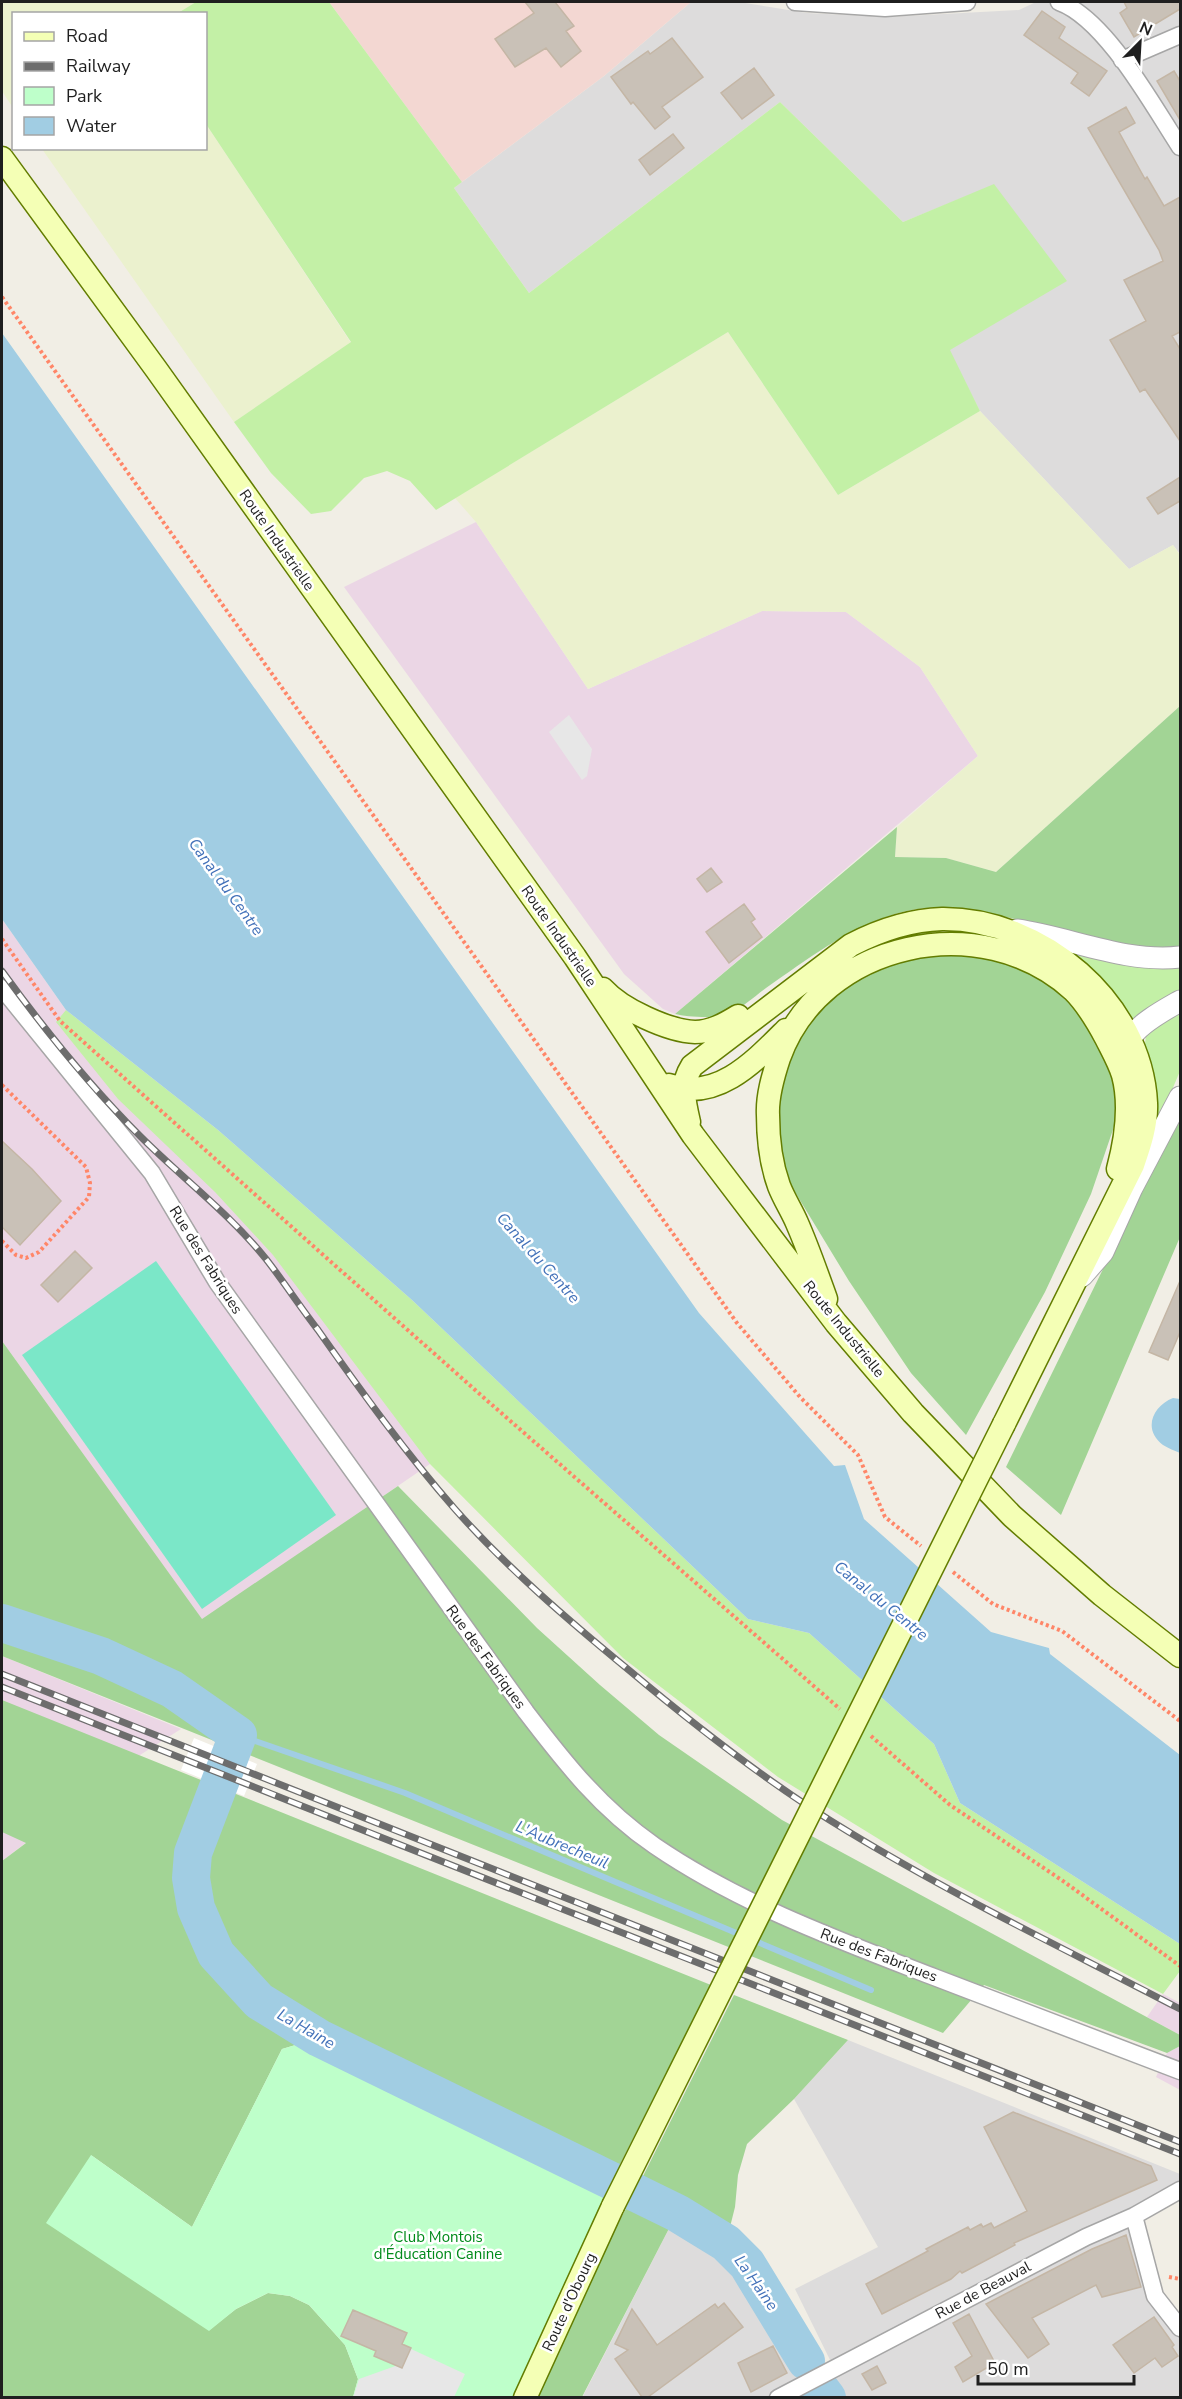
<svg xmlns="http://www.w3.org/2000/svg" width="1182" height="2399" font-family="'Nunito Sans',sans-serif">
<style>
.residential{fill:#dddcdc}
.commercial{fill:#f3d7d2}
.industrial{fill:#ebd6e5}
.farmland{fill:#ebf1ce}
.grass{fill:#c3f0a6}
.forest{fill:#a2d495}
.park{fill:#beffca}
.pitch{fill:#7be7c8}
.parking{fill:#e7e7e7}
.water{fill:#a1cde3}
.pier{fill:#fff}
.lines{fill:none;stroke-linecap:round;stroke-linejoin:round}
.stream{stroke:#a1cde3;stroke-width:6}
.river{stroke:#a1cde3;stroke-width:38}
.building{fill:#c9c1b7;stroke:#c4b6a5;stroke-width:1.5}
.minor-casing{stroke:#a6a6a6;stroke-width:19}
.tertiary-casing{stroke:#a6a6a6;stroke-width:23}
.secondary-casing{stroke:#637d00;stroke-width:25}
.path{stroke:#ff8668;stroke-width:4;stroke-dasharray:3 3;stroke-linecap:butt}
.minor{stroke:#fff;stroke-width:16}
.tertiary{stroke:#fff;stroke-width:21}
.secondary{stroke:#f4ffb5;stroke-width:22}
.rail-casing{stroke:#6d6d6d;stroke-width:7}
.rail{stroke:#fff;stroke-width:4.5;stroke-dasharray:14;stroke-linecap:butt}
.secondary-bridge-casing{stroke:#637d00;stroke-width:25;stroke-linecap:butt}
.secondary-bridge{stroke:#f4ffb5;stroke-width:22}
.labels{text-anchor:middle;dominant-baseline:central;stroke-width:5;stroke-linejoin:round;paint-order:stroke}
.street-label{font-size:15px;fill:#1f1f1f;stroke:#fff}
.park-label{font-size:15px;fill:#018a1a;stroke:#fff}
.water-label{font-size:16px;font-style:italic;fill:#4271b9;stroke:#fff}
</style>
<rect width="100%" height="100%" fill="#f1eee5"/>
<path class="residential" d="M 691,2 L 739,2 L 807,13 L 888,17 L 1019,10 L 1036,2 L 1180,2 L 1180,554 L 1173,545 L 1129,569 L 980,411 L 949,350 L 994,185 L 903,222 L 780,102 L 529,293 L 454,188 L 604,76 Z
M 848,2040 L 1180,2174 L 1180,2190 L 1134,2216 L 1155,2296 L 1180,2328 L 1180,2397 L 582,2398 L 677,2213 L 726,2243 L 747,2264 L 815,2378 L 834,2368 L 795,2289 L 878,2247 L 794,2099 Z"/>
<path class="commercial" d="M 329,2 L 691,2 L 604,76 L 462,182 Z"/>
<path class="industrial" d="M 476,522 L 588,689 L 762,611 L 846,612 L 920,667 L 978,756 L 675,1014 L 663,1009 L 624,974 L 344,587 Z
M 2,919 L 66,1010 L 523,1405 L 430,1464 L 202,1620 L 2,1341 Z
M 2,1656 L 181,1729 L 140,1755 L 2,1861 Z
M 1163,1994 L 1180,2003 L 1180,2035 L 1147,2017 Z
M 1180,2046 L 1180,2090 L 1156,2077 L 1167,2053 Z"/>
<path class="farmland" d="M 2,2 L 196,2 L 178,13 L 14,14 L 13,108 L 2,91 Z
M 206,124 L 351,343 L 234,422 L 42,149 L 206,148 Z
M 728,332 L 838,495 L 980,411 L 1129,569 L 1173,545 L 1180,555 L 1180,706 L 996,872 L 946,858 L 895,857 L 897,827 L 978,756 L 920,667 L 846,612 L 762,611 L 588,689 L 476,522 L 455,498 Z"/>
<path class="grass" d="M 196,2 L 329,2 L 462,182 L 454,188 L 529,293 L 780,102 L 903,222 L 994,184 L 1067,281 L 950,350 L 980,411 L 838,495 L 728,332 L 436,510 L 410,481 L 387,471 L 364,478 L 331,511 L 311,514 L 271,473 L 234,422 L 351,342 L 206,124 L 206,14 L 178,13 Z
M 1072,949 L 1180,965 L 1180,990 L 1132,1022 L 1070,954 Z
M 66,1010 L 218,1130 L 412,1300 L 748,1619 L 809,1633 L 934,1744 L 960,1803 L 1180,1944 L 1180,1971 L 1163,1994 L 934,1873 L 778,1777 L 623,1658 L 430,1464 L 273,1255 L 215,1192 L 118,1099 L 56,1022 Z
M 1180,1010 L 1180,1071 L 1156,1128 L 1144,1053 L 1146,1035 Z"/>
<path class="forest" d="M 1180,706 L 1180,949 C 1146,951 1111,944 1078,936 C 1018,922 957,895 895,914 C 846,929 808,959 766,988 C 755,996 742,1008 729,1014 C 718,1019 687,1017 675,1014 L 897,827 L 895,857 L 946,858 L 996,872 Z
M 952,950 L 1022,966 L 1072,1000 L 1097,1038 L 1115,1085 L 1119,1112 L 1091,1194 L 1045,1292 L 966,1435 L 911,1373 L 849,1281 L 781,1169 L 776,1109 L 787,1059 L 823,1002 L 877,965 Z
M 1180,1112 L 1180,1237 L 1061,1515 L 1006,1467 Z
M 2,1341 L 202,1619 L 398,1486 L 537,1628 L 600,1685 L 659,1735 L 782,1820 L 1180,2035 L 1180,2046 L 1167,2053 L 984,1985 L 943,2033 L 2,1656 Z
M 2,1700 L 711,1985 L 612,2180 L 319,2038 L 282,2049 L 192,2227 L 91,2155 L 209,2330 L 236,2309 L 268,2293 L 290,2296 L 309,2305 L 345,2345 L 358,2379 L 353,2397 L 2,2397 L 2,1861 L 26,1843 L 2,1832 Z
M 734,1995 L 848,2040 L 794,2099 L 747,2144 L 738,2175 L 735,2207 L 726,2243 L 677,2213 L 582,2397 L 531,2398 L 533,2381 L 635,2192 Z"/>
<path class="park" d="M 319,2038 L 612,2180 L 525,2397 L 353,2397 L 358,2379 L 345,2345 L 309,2305 L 290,2296 L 268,2293 L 236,2309 L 209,2331 L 46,2223 L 91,2155 L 192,2227 L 282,2049 Z"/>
<path class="pitch" d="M 156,1261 L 336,1515 L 202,1609 L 22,1355 Z"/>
<path class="parking" d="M 569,715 L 592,749 L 587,776 L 582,780 L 549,732 Z
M 409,2348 L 465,2374 L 454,2397 L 353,2398 L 359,2379 L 401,2364 Z"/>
<path class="water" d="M 2,333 L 699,1313 L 834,1466 L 845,1465 L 864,1519 L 991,1632 L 1049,1648 L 1050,1654 L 1180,1755 L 1180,1944 L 960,1803 L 934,1744 L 809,1633 L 748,1619 L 412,1300 L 218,1130 L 66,1010 L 2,919 Z
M 1173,1398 L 1180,1399 L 1180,1453 C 1175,1451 1168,1448 1163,1445 C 1142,1429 1153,1406 1173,1398 Z"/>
<path class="pier" d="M 194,1738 L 257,1764 L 244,1796 L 181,1770 Z"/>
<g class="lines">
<path class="stream" d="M 238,1735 L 405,1793 L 871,1990"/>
<path class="river" d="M 2,1623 L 101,1656 L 172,1689 L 238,1735 L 193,1853 L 191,1878 L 196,1908 L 216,1954 L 259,2001 L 319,2038 L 677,2213 L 726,2243 L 747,2264 L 806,2361
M 821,2390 L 827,2398"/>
</g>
<path class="building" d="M 525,2 L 555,2 L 574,26 L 566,31 L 581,51 L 561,67 L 546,48 L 515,67 L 495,39 L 534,13 Z
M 1124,2 L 1180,2 L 1180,9 L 1134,37 L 1120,13 L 1127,8 Z
M 1042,11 L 1065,27 L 1059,38 L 1107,71 L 1089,96 L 1071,83 L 1078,73 L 1024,35 Z
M 672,38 L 703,77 L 662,107 L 670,117 L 655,129 L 633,102 L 631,104 L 611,77 L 648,51 L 650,54 Z
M 754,68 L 774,95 L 742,119 L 721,93 Z
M 1174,71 L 1180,81 L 1180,120 L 1157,81 Z
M 1126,107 L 1135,123 L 1119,132 L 1145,179 L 1147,177 L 1164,206 L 1180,197 L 1180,332 L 1172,336 L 1180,349 L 1180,441 L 1145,389 L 1140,392 L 1110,340 L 1146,321 L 1124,280 L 1163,261 L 1159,250 L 1088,128 Z
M 673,134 L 684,148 L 650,175 L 639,160 Z
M 1180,477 L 1180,501 L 1158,514 L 1147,498 Z
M 711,868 L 722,882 L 707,892 L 697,879 Z
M 744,904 L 755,919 L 751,922 L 762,937 L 729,963 L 706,932 Z
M 2,1141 L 32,1169 L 61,1201 L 20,1245 L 2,1227 Z
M 75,1251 L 92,1268 L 58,1302 L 41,1285 Z
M 1180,1281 L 1180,1332 L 1168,1360 L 1149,1352 Z
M 1013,2112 L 1151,2166 L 1157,2180 L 1014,2243 L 1015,2245 L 962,2273 L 960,2271 L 951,2279 L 882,2314 L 866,2284 L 928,2251 L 926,2249 L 968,2227 L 970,2230 L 981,2224 L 983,2227 L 991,2223 L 994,2228 L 1027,2211 L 984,2127 Z
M 1126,2235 L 1141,2287 L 1102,2297 L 1096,2285 L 1032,2318 L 1049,2344 L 1028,2358 L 986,2304 L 1092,2249 Z
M 724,2303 L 743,2327 L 648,2397 L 642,2397 L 615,2359 L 628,2350 L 615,2344 L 632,2309 L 657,2345 L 715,2304 L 718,2308 Z
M 353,2310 L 407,2333 L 402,2344 L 411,2348 L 402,2368 L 374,2356 L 376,2351 L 341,2336 Z
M 969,2314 L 995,2363 L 963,2382 L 955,2367 L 972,2356 L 953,2323 Z
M 1154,2317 L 1174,2345 L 1172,2347 L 1178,2356 L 1162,2367 L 1155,2358 L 1134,2373 L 1113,2345 Z
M 773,2346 L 787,2373 L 751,2392 L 738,2363 Z
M 877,2366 L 886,2383 L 872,2390 L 862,2374 Z"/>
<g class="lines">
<defs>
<path id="minor" d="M 795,2 L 885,8 L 967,2
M 1059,2 C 1106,19 1153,106 1180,147
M 1122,60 L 1180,35
M 2,988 L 152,1173 L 217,1282 L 526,1712 C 565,1763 601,1809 655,1846 C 740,1904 838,1940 934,1977 C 1016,2008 1098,2039 1180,2071
M 1134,2216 L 1155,2296 L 1180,2328
M 778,2398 L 1086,2237 L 1134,2216 L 1180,2190"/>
<path id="tertiary" d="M 1017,930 C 1072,938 1124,963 1180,957
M 1127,1055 C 1128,1051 1128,1045 1130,1040 C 1136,1025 1166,1009 1180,1001
M 1082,1276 L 1103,1252 L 1132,1188 L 1180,1097"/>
<path id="secondary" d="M 2,158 L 156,369 L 575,957 L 693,1135 L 836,1323 L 913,1413 L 1012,1516 L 1102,1595 L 1180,1656
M 603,989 C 621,1009 668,1031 695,1032 C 711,1032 725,1024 738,1016
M 669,1085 C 717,1102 755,1061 786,1030
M 689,1122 C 684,1101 680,1085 692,1066 L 851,945 C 880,930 909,920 942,919 C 1041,918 1141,1002 1146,1103 C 1147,1125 1140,1145 1133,1165 L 1004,1424
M 826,1299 C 817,1274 808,1248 797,1223 C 792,1211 784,1199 779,1186 C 771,1164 768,1139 768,1115 C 767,1096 773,1076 779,1058 C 821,941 982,907 1073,990 C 1087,1004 1097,1021 1106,1038 C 1112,1050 1119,1062 1123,1075 C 1131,1105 1126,1139 1118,1169
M 525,2398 L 613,2206"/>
</defs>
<use href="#minor" class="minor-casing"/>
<use href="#tertiary" class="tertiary-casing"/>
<use href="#secondary" class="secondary-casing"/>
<path class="path" d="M 2,297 L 737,1323 L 800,1397 L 858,1455 L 885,1517 L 921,1546
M 2,939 L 60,1021 L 491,1404 L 840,1709
M 2,1085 L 86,1167 L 90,1183 L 89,1197 L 39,1252 L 26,1258 L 16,1255 L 2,1241
M 953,1572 L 993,1604 L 1062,1631 L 1180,1721
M 871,1736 L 950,1805 L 1063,1881 L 1180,1966
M 1169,2277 L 1180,2279"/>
<use href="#minor" class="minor"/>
<use href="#tertiary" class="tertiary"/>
<use href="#secondary" class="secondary"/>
<defs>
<path id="rail" d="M 2,971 C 44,1029 89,1085 140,1136 C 182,1178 229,1213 266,1259 C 284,1282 300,1307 318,1330 C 361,1391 405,1452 454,1508 C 507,1568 568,1620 630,1671 C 699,1729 771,1785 849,1832 C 956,1897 1069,1951 1180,2009
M 2,1674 L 1180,2142
M 2,1687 L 1180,2154"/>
</defs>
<use href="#rail" class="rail-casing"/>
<use href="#rail" class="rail"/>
<defs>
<path id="secondary-bridge" d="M 613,2206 L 1004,1424"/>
</defs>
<use href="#secondary-bridge" class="secondary-bridge-casing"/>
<use href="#secondary-bridge" class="secondary-bridge"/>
</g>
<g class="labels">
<g class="street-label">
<text transform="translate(277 540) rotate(55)">Route Industrielle</text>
<text transform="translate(559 936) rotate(55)">Route Industrielle</text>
<text transform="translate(206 1260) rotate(58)">Rue des Fabriques</text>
<text transform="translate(844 1329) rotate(51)">Route Industrielle</text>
<text transform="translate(486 1657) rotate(54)">Rue des Fabriques</text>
<text transform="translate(879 1955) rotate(21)">Rue des Fabriques</text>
<text transform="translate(983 2290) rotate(-28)">Rue de Beauval</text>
<text transform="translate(569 2302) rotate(-65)">Route d'Obourg</text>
</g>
<g class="park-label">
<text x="438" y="2237">Club Montois<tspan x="438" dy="17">d'Éducation Canine</tspan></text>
</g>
<g class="water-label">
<text transform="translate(226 887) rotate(54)">Canal du Centre</text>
<text transform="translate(538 1258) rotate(48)">Canal du Centre</text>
<text transform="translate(881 1601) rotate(39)">Canal du Centre</text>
<text transform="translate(562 1845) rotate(23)">L'Aubrecheuil</text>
<text transform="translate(306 2029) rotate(30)">La Haine</text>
<text transform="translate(756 2283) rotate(55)">La Haine</text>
</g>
</g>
<rect width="1182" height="2399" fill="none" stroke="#1f1f1f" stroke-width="6"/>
<rect x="12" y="12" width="195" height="138" fill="#ffffff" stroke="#a5a5a5" stroke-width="1.5"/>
<rect x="24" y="32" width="30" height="9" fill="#f4ffb5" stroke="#a5a5a5" stroke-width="1.5"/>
<text x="66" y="42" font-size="18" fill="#1f1f1f">Road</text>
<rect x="24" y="62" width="30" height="9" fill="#6d6d6d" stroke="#a5a5a5" stroke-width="1.5"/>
<text x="66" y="72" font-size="18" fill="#1f1f1f">Railway</text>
<rect x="24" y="87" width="30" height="18" fill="#beffca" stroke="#a5a5a5" stroke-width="1.5"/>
<text x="66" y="102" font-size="18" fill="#1f1f1f">Park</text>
<rect x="24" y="117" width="30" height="18" fill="#a1cde3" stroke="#a5a5a5" stroke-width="1.5"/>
<text x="66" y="132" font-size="18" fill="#1f1f1f">Water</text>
<g transform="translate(1140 42) rotate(24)" stroke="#ffffff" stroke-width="4.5" paint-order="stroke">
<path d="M0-4.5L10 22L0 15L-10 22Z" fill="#1f1f1f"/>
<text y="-9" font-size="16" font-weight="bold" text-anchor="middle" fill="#1f1f1f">N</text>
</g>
<path d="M978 2375v9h156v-9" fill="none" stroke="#1f1f1f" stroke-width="3"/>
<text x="987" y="2375" font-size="18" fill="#1f1f1f" stroke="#ffffff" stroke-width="4.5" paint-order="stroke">50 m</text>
</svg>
